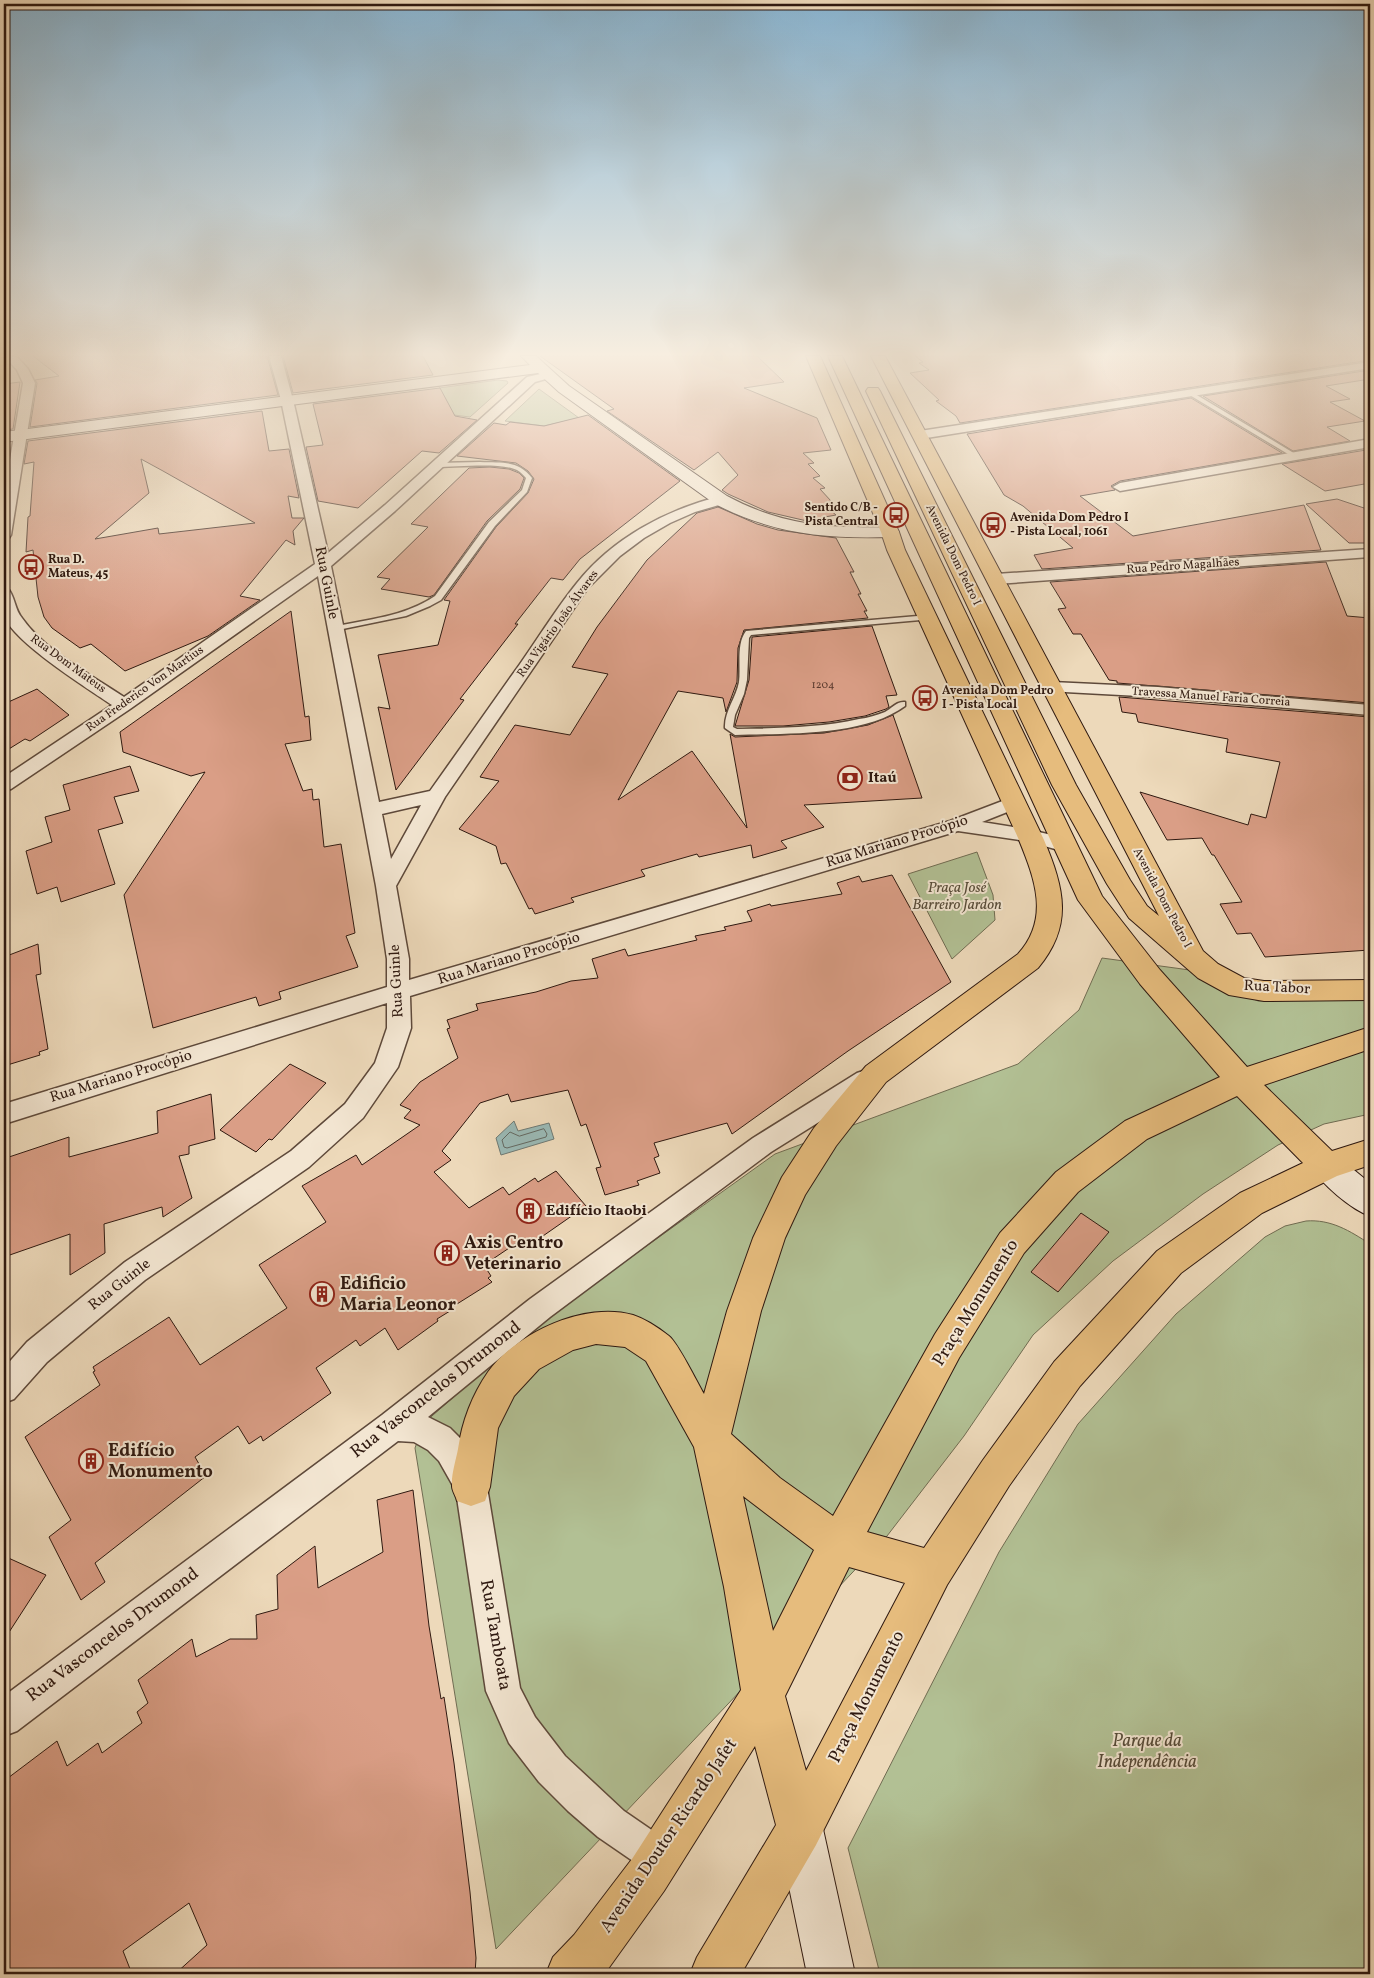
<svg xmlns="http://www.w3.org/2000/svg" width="1374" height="1978" font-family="Vollkorn,serif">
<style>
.green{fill:#b2c094;stroke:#706c52}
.water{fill:#9ab9b5;stroke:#6f7973}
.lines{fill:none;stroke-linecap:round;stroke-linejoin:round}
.shore{stroke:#646962;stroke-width:1}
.building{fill:#da9e86;stroke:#2f1910;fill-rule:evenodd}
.lane-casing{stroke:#5e493a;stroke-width:3}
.street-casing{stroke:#5e493a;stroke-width:3}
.secondary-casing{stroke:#2f1910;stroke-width:2}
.primary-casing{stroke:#2f1910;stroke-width:2}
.lane{fill:#f3e6d2;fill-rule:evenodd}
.street{fill:#f3e6d2;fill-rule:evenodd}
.secondary{fill:#f3e6d2;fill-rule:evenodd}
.primary{fill:#e6bc7d;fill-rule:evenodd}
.labels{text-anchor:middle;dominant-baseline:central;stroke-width:4;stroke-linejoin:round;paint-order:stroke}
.far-number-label{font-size:11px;fill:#5a3a2e}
.far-poi-label{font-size:12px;font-weight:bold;fill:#2f1910;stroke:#f3e6d2;text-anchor:start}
.far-street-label{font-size:12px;fill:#2f1910;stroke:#f3e6d2}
.street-label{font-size:15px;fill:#2f1910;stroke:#f3e6d2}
.poi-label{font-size:15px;font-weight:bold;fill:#2f1910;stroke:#f3e6d2;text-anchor:start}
.park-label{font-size:15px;font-style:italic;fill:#564b38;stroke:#f3e6d2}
.near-poi-label{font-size:18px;font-weight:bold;fill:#2f1910;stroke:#f3e6d2;text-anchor:start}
.near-street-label{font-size:18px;fill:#2f1910;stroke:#f3e6d2}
.near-park-label{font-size:18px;font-style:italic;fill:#564b38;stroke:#f3e6d2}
</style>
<rect width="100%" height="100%" fill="#edd9ba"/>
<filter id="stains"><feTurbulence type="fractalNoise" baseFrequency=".004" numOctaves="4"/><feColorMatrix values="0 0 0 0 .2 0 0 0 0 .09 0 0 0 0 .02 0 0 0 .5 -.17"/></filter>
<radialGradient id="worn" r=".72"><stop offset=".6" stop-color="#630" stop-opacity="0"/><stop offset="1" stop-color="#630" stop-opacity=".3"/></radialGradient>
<path class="green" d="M 498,380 L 507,381 L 508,383 L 470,417 L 454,415 L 439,388 Z
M 539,389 L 579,418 L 544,426 L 505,421 Z
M 977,852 L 993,895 L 995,920 L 952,959 L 908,874 Z
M 1102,958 L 1197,971 L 1258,1001 L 1370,999 L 1370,1114 L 1324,1124 L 1278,1145 L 1203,1194 L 1113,1261 L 1033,1335 L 964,1436 L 887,1536 L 496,1949 L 415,1448 L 424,1423 L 532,1328 L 775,1154 L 1018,1064 L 1079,1010 Z
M 1306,1221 C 1331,1219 1350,1231 1370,1244 L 1370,1974 L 880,1974 L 848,1848 L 999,1552 L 1078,1424 L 1176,1314 L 1265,1237 L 1285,1226 Z"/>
<path class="water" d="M 514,1121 L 518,1131 L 549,1123 L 554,1139 L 501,1155 L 496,1138 Z"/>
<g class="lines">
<path class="shore" d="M 544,1129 L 547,1134 L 546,1137 L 507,1148 L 504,1147 L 502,1140 L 510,1132 L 519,1136 Z"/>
</g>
<path class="building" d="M 33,356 L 267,356 L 278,395 L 30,427 L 37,383 L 35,380 L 59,376 Z
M 283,356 L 423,356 L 433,375 L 293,393 Z
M 540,356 L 757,356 L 784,382 L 744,388 L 817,418 L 831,450 L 803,453 L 814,463 L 808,464 L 820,476 L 813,478 L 825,488 L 820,489 L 831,501 L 826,502 L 835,509 L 830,510 L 836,515 L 825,517 L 828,524 L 807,521 L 768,512 L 728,494 L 722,490 L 738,475 L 718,452 L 694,470 L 607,411 L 614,409 Z
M 915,356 L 1370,356 L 1370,360 L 960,423 L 956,416 L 936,401 L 939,400 L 910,373 L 929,370 L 919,363 L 923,362 Z
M 1370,370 L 1370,379 L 1326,386 L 1350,399 L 1330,402 L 1365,421 L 1327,427 L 1350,441 L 1293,451 L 1203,396 Z
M 20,382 L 13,429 L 4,430 L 4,384 Z
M 440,388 L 455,416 L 477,420 L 439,453 L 422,451 L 358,508 L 318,501 L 306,447 L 323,445 L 313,404 Z
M 1191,398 L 1282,453 L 1120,481 L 1111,486 L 1115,490 L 1080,496 L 1133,536 L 1304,505 L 1321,550 L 1042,569 L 1034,555 L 1073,548 L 1023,506 L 1004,495 L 967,434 Z
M 262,411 L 269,451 L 289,449 L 299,498 L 288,496 L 292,518 L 304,518 L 293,531 L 295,545 L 286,540 L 240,596 L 260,600 L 208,636 L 125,671 L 91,644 L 80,648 L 52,628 L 44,617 L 38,597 L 33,550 L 26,552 L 28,517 L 30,516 L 34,462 L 24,464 L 28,441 ZM 141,459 L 163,471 L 255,523 L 159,534 L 158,528 L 95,539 L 149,493 Z
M 588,415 L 680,481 L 580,559 L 563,580 L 551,578 L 515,624 L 518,624 L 460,699 L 464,700 L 396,790 L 378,707 L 390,709 L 378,655 L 438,645 L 450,601 L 444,600 L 496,527 L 528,493 L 534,479 L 528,471 L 516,463 L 457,456 L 494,423 L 506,425 L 510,422 L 544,426 Z
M 1366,450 L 1370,452 L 1370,483 L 1325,491 L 1282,464 Z
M 490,467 L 509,469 L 519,473 L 524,478 L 520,489 L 487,521 L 434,595 L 429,597 L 381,589 L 390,579 L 377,577 L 428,527 L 411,524 L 469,468 Z
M 1337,499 L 1370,510 L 1370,543 L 1349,543 L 1306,504 Z
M 718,507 L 757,524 L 778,530 L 836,538 L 854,572 L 850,572 L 861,594 L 858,594 L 867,611 L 864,611 L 868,618 L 744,630 L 738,648 L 737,682 L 726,712 L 723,698 L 678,691 L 618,800 L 692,751 L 747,828 L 730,734 L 735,737 L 824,733 L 868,725 L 893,715 L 922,798 L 804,805 L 824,827 L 781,841 L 787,848 L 753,858 L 751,845 L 699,857 L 697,854 L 641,870 L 645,876 L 571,898 L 574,902 L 535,914 L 532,908 L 529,909 L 506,863 L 501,864 L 496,846 L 459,829 L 499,781 L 480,777 L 515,725 L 570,735 L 608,674 L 572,667 L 597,627 L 647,560 L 697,513 Z
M 1326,562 L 1347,616 L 1370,618 L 1370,703 L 1117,683 L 1117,681 L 1109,680 L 1081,634 L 1073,634 L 1058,609 L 1066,608 L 1050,582 Z
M 291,611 L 305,717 L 309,716 L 311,740 L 285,744 L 303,791 L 312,789 L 313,800 L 319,799 L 324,847 L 341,844 L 355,933 L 346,936 L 358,967 L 279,992 L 281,999 L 259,1006 L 256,997 L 153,1028 L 124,895 L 205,772 L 191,776 L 123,752 L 120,732 Z
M 872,626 L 897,695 L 886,696 L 889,707 L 886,709 L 865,716 L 829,722 L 783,726 L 735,726 L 749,680 L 752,637 Z
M 37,689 L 69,715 L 30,741 L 25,739 L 4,752 L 4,704 Z
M 1119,697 L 1370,717 L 1370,950 L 1265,957 L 1251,933 L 1237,934 L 1220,904 L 1242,902 L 1214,855 L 1212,855 L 1202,838 L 1167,840 L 1140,792 L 1248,825 L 1251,814 L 1266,818 L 1280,762 L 1226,752 L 1228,739 L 1138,722 L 1136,714 L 1122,712 Z
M 130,766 L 139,791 L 114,797 L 123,823 L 98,830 L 115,884 L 61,902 L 57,887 L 37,894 L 26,851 L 52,842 L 45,817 L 70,810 L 63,785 Z
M 892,875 L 951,982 L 848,1051 L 732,1134 L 727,1123 L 654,1143 L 659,1156 L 654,1158 L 660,1173 L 637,1181 L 639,1185 L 605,1195 L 596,1168 L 601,1167 L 586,1124 L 581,1126 L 568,1090 L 511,1102 L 508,1094 L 480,1103 L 442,1151 L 451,1160 L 434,1172 L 469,1208 L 503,1187 L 509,1195 L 535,1178 L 538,1182 L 556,1171 L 586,1206 L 530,1245 L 518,1242 L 484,1265 L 491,1276 L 488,1278 L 492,1282 L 449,1309 L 450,1311 L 437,1319 L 438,1321 L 398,1350 L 385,1328 L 360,1346 L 356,1340 L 316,1368 L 331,1393 L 263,1441 L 261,1436 L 249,1444 L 238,1426 L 195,1457 L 206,1476 L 95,1563 L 105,1582 L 81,1600 L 49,1537 L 71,1520 L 25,1437 L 100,1385 L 93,1372 L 95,1371 L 93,1367 L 169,1317 L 200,1365 L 287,1308 L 259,1265 L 326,1222 L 302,1186 L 356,1155 L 362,1165 L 420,1125 L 404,1118 L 411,1110 L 400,1105 L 420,1082 L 458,1058 L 447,1029 L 450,1028 L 447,1020 L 478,1010 L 476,1004 L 536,992 L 571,981 L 598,978 L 592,959 L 625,949 L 628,956 L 697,940 L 695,936 L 726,930 L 724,927 L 752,921 L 747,911 L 770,904 L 771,906 L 842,894 L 837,883 L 859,876 L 862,882 Z
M 38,944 L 41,974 L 36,975 L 48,1049 L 39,1052 L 40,1055 L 4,1066 L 4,957 Z
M 290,1064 L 326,1083 L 272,1140 L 269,1139 L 256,1152 L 220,1130 Z
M 211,1094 L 215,1139 L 189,1146 L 189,1154 L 179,1156 L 192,1198 L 163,1217 L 162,1207 L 104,1224 L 105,1253 L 70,1275 L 70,1234 L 4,1257 L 4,1194 L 6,1193 L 6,1158 L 69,1137 L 69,1157 L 158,1133 L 157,1111 Z
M 1081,1213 L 1109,1232 L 1058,1292 L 1031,1272 Z
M 413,1490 L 429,1626 L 441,1699 L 444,1697 L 454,1763 L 470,1892 L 476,1958 L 475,1974 L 175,1974 L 207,1945 L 189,1903 L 123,1951 L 132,1974 L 4,1974 L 4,1781 L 57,1741 L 67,1766 L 98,1743 L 102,1753 L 142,1723 L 137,1712 L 148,1703 L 138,1680 L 192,1639 L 196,1657 L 230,1639 L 257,1639 L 256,1615 L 278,1609 L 277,1575 L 315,1546 L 318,1588 L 383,1552 L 377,1500 Z
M 4,1556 L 46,1575 L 4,1640 Z"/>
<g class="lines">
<defs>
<path id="lane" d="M 1190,391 L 1297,455 L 1298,456 L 1293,457 L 1188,394 L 1188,392 Z
M 480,462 C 502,463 518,460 532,478 L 527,492 L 495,526 L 441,600 L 430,606 L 406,616 L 333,631 L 333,627 C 368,619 404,617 435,596 L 489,522 L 522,490 L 526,478 C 523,475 521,472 517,470 C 501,462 456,467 437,467 L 434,465 L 437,463 Z
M 929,615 L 932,615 L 932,619 L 751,635 L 749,638 L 747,680 L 744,694 L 735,715 L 733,727 L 737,729 C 778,728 819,728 859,719 C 868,718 877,715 885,712 C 892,708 897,701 905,702 L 905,706 C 863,737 786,733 735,735 L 725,728 C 724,712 736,698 739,682 C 741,666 736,644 746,631 Z"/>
<path id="street" d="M 4,356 L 17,357 L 28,369 L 35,383 L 11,535 L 9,538 L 4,539 L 4,495 L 23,383 L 17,370 Z
M 269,356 L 281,356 L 293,400 L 328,553 L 385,505 L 527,377 L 549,372 L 555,375 L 553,377 L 535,382 L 395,511 L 331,566 L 379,802 L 430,791 C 460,749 490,706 520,664 C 539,637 556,609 577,583 C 613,538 666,510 721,496 L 728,500 L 726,503 L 695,512 L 670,523 L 644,538 L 620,556 L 588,588 L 445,797 L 396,886 L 409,959 L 409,980 L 950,821 L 1013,797 L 1020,799 L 1023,803 L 1020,807 L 982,822 L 1026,829 L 1073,840 L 1076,845 L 1073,850 L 1066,852 L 1026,841 L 958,831 L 410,996 L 411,1028 L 398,1067 L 363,1118 L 309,1167 L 145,1280 L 47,1362 L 14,1399 L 4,1403 L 4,1368 L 27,1342 L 125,1262 L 291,1151 L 345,1104 L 375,1063 L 387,1028 L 387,1003 L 4,1124 L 4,1104 L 387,987 L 387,959 L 376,886 L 318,576 L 130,709 L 11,789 L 4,791 L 4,777 L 112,705 C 90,690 10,640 4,615 C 2,607 4,597 4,588 L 9,590 C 15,598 15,610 22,618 C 46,652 90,674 124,697 L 315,564 L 281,400 ZM 421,805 L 391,859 L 382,814 Z
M 1370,362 L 1370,368 L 920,439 L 914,435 L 920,431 Z
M 1370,439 L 1370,447 L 1120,491 L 1113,487 L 1120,483 Z
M 1370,549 L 1370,557 L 996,584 L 991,582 L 988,579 L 991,576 L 996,574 Z
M 1052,682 L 1158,687 L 1370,705 L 1370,715 L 1158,697 L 1046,691 L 1043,687 L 1046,683 Z
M 866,1070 L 875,1073 L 878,1080 L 875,1087 L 771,1152 L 550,1317 L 428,1417 L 450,1428 L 461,1439 L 487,1487 L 520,1688 L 535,1717 L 565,1756 L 624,1811 L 672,1844 L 678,1857 L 672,1870 L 659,1876 L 646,1870 L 598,1837 L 568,1811 L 539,1782 L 509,1743 L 486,1691 L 456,1491 L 439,1461 L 428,1450 L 414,1442 L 398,1441 L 17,1731 L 4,1736 L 4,1696 L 382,1415 L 530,1299 L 753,1138 L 857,1073 Z"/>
<path id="secondary" d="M 521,356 L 536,356 L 569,386 L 727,496 C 783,526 828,528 890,527 L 896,528 L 899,532 L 896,536 L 890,537 C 826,539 773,534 715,504 L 559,392 L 538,373 L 4,442 L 4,432 L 530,365 Z
M 1327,1153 L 1338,1157 L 1370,1183 L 1370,1216 C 1352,1210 1320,1183 1311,1166 L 1316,1157 Z
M 800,1806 L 816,1813 L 823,1829 L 855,1974 L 807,1974 L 777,1829 L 784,1813 Z"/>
<path id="primary" d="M 806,356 L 820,356 L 899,532 L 905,550 L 1044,840 C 1064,888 1074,925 1038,968 L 886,1082 L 836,1146 L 805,1195 L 785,1238 L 761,1311 L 731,1434 L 780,1478 L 833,1516 L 935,1334 L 1000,1233 L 1056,1172 L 1125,1121 L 1220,1077 L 1140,984 L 1078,900 L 828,356 L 842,356 L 1102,896 L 1160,970 L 1247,1067 L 1370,1027 L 1370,1049 L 1264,1085 L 1332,1151 L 1370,1139 L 1370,1165 L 1337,1176 L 1262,1213 L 1181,1273 L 1080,1386 L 1009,1486 L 947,1585 L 816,1845 L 741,1974 L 690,1974 L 697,1957 L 776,1825 L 755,1746 L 664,1891 L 608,1969 L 603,1974 L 546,1974 L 553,1957 L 574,1935 L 632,1859 L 741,1690 L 724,1587 L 694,1447 L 646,1361 L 625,1347 L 596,1344 L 573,1350 L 539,1369 L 514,1396 L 498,1428 L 490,1487 L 485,1501 L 471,1506 L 457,1501 C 456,1496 452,1491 452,1486 C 451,1475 456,1460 458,1449 C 462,1422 472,1395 488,1372 C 516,1333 585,1301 633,1315 C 645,1319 659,1328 669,1336 C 678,1343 697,1382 704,1394 L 727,1311 L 753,1238 L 782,1177 L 814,1128 L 866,1066 L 1018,954 C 1050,919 1035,879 1019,840 L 887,550 L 881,532 ZM 1237,1096 L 1303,1163 L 1240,1193 L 1157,1251 L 1054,1362 L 983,1460 L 924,1548 L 867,1532 L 959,1358 L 1024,1253 L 1078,1192 L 1147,1139 ZM 743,1496 L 814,1550 L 773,1631 ZM 849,1567 L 905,1583 L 806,1771 L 785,1696 Z
M 871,356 L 885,356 L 1203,951 L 1218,964 L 1244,978 L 1264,981 L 1370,980 L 1370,1000 L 1264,1001 L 1229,995 L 1198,978 L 1129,918 L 1107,884 L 1052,785 L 866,391 L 868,388 L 878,388 L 880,391 L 1076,785 L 1130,880 L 1147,906 L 1159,916 Z"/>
</defs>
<use href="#lane" class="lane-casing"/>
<use href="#street" class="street-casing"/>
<use href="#secondary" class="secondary-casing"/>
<use href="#primary" class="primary-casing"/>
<use href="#lane" class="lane"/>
<use href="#street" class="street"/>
<use href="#secondary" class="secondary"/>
<use href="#primary" class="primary"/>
</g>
<linearGradient id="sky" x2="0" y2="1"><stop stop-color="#89b6d4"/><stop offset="0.56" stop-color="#f7eee0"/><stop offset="1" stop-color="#f7eee0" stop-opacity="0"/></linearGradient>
<rect width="1374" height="633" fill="url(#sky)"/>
<defs>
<symbol id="bus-ring" viewBox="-11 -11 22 22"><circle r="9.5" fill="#f3e6d2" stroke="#8f2418" stroke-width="1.5"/><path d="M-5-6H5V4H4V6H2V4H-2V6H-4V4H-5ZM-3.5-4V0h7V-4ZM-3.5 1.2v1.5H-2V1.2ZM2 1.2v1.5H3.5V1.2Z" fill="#8f2418"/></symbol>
<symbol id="bank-ring" viewBox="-11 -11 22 22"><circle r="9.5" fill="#f3e6d2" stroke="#8f2418" stroke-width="1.5"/><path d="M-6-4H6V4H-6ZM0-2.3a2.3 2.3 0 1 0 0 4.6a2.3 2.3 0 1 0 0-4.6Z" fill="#8f2418"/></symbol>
<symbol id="building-ring" viewBox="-11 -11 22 22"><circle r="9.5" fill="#f3e6d2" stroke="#8f2418" stroke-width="1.5"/><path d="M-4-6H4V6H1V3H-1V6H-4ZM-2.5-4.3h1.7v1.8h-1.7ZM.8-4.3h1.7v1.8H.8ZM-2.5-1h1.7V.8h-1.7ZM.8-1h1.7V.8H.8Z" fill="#8f2418"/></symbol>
</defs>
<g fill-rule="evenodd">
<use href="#bus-ring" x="882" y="501" width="28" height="28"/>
<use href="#bus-ring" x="979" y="511" width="28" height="28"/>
<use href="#bus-ring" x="17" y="553" width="28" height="28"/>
<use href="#bus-ring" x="911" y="684" width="28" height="28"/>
<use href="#bank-ring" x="836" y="764" width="28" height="28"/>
<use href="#building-ring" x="515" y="1197" width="28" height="28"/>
<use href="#building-ring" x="433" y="1239" width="28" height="28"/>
<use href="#building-ring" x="308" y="1280" width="28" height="28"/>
<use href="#building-ring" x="77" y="1447" width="28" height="28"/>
</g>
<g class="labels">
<g class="far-number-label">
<text x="823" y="685">1204</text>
</g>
<g class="far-poi-label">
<text x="878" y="508" text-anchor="end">Sentido C/B -<tspan x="878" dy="14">Pista Central</tspan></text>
<text x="1010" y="518">Avenida Dom Pedro I<tspan x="1010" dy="14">- Pista Local, 1061</tspan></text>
<text x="48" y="560">Rua D.<tspan x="48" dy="14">Mateus, 45</tspan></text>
<text x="942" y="691">Avenida Dom Pedro<tspan x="942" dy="14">I - Pista Local</tspan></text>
</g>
<g class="far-street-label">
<text transform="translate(953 555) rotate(64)">Avenida Dom Pedro I</text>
<text transform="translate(1183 566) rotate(-4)">Rua Pedro Magalhães</text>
<text transform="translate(558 624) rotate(-54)">Rua Vigário João Álvares</text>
<text transform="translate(68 664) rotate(36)">Rua Dom Mateus</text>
<text transform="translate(145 689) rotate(-35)">Rua Frederico Von Martius</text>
<text transform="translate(1211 697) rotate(4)">Travessa Manuel Faria Correia</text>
<text transform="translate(1162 898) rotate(62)">Avenida Dom Pedro I</text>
</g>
<g class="street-label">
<text transform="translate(326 583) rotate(79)">Rua Guinle</text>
<text transform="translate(897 842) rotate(-17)">Rua Mariano Procópio</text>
<text transform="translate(509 959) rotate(-17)">Rua Mariano Procópio</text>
<text transform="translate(397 981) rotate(-93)">Rua Guinle</text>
<text transform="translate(1277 988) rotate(3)">Rua Tabor</text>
<text transform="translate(121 1077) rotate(-17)">Rua Mariano Procópio</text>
<text transform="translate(120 1285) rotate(-38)">Rua Guinle</text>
</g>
<g class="poi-label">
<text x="868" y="778">Itaú</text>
<text x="546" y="1211">Edifício Itaobi</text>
</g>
<g class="park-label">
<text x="957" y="888">Praça José<tspan x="957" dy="17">Barreiro Jardon</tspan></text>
</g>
<g class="near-poi-label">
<text x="464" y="1243">Axis Centro<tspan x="464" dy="21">Veterinario</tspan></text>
<text x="340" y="1284">Edificio<tspan x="340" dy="21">Maria Leonor</tspan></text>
<text x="108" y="1451">Edifício<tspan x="108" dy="21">Monumento</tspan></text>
</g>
<g class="near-street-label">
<text transform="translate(976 1303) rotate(-58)">Praça Monumento</text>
<text transform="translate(436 1390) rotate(-38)">Rua Vasconcelos Drumond</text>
<text transform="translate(113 1635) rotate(-37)">Rua Vasconcelos Drumond</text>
<text transform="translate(495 1635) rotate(80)">Rua Tamboata</text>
<text transform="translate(867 1697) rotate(-63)">Praça Monumento</text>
<text transform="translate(669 1836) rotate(-56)">Avenida Doutor Ricardo Jafet</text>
</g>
<g class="near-park-label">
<text x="1147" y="1741">Parque da<tspan x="1147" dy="21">Independência</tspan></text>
</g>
</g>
<rect width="1374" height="1978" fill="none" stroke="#edd9ba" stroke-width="20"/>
<rect x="5" y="5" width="1364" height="1968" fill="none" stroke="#2f1910" stroke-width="2.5"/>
<rect x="10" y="10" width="1354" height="1958" fill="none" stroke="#2f1910"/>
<rect width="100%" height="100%" filter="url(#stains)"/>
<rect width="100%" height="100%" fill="url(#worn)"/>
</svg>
